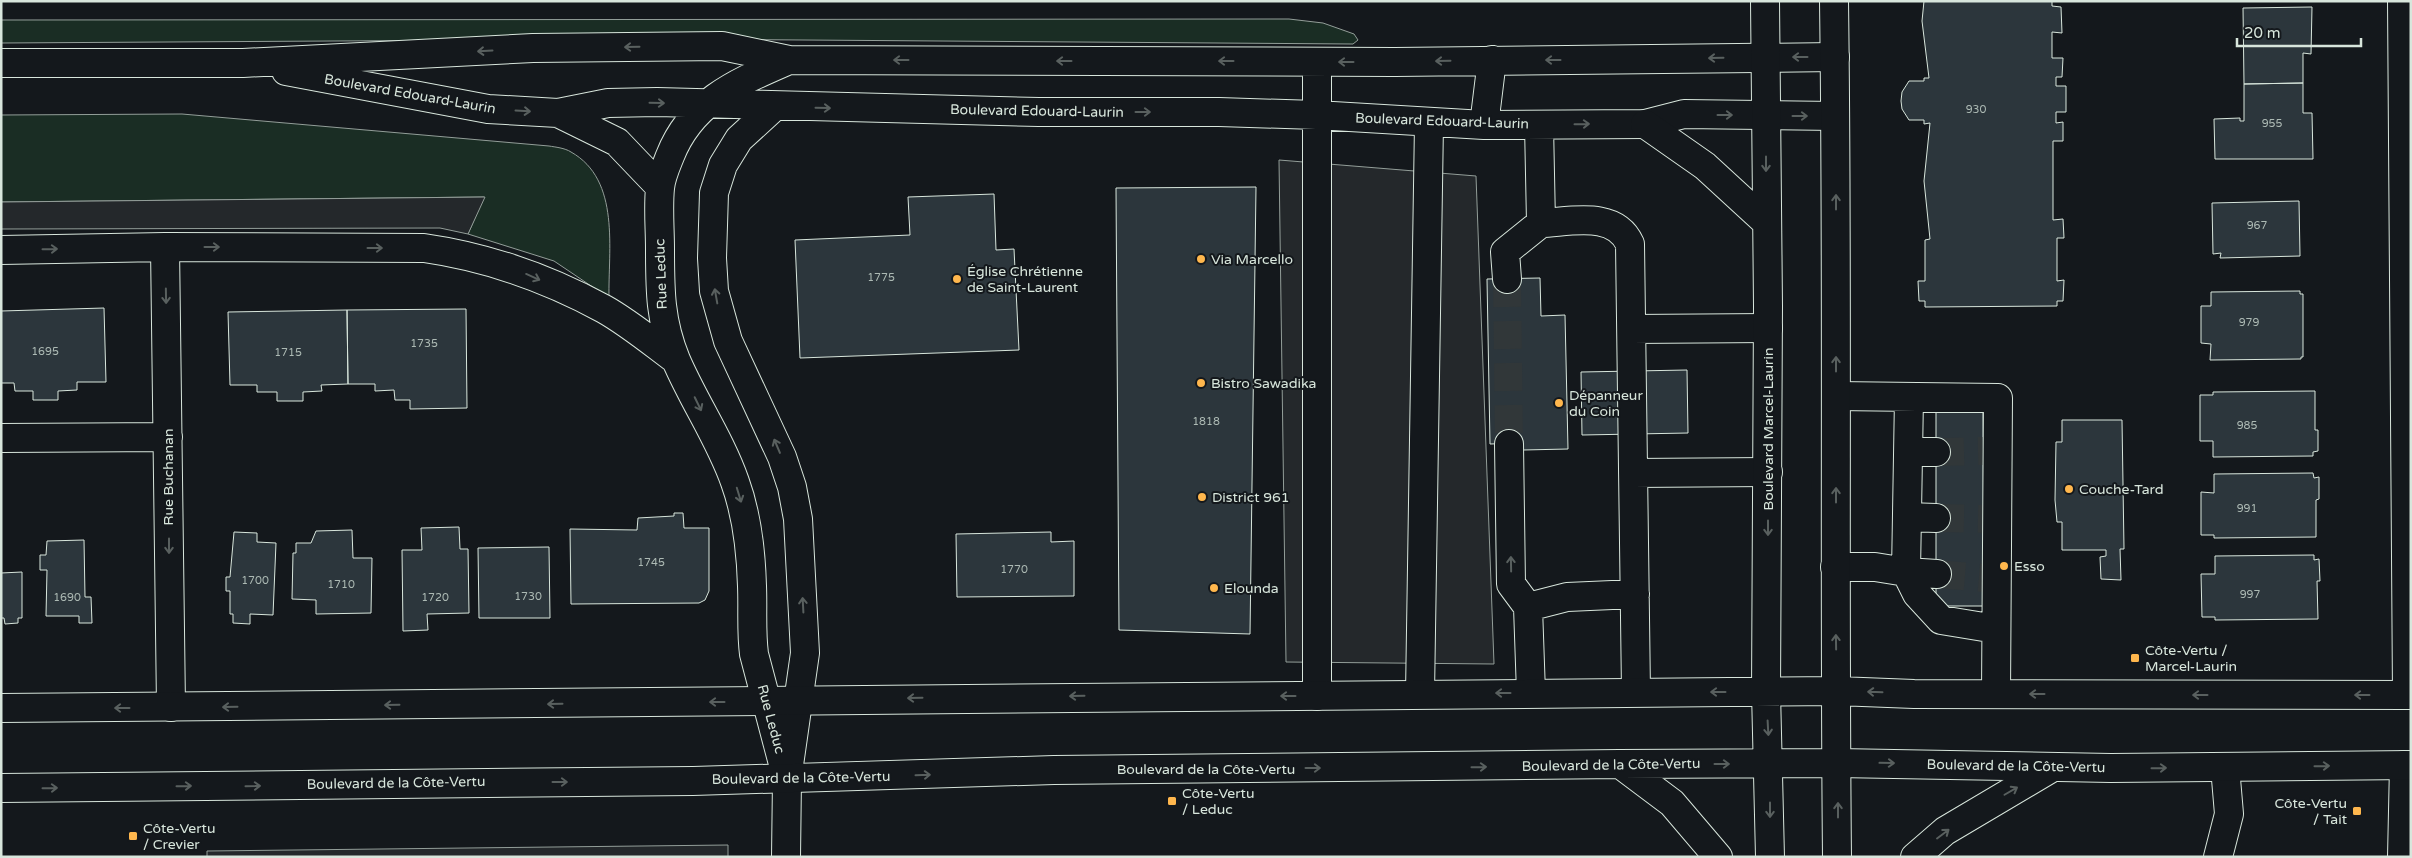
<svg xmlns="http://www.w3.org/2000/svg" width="2412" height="858" font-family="'Varela Round',sans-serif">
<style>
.green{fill:#1a2d24;stroke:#939e99}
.parking{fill:#24282b;stroke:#939e99}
.building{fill:#2c363c;stroke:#d8e6dc}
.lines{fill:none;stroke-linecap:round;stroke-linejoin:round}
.minor-tunnel{stroke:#313739;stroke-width:28;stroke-dasharray:28 14;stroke-linecap:butt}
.minor-casing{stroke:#d8e6dc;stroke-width:30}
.major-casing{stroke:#d8e6dc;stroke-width:30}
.minor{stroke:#14181c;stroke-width:28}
.major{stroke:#14181c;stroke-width:28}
.oneway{stroke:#59605f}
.poi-dot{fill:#ffb74d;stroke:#14181c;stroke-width:2}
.labels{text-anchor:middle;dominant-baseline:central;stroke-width:4;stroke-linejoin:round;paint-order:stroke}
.number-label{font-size:11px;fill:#adbab4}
.street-label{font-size:14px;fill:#d8e6dc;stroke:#14181c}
.poi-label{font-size:14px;fill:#d8e6dc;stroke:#14181c;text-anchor:start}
</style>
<rect width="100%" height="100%" fill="#14181c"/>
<path class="green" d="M 1289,19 L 1323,23 L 1354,34 L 1358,40 L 1353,44 L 666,39 L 1,43 L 1,20 Z
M 182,114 L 549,146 C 555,147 565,148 571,152 C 621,180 608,250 609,298 L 554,261 L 468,234 L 484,197 L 1,202 L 1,115 Z"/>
<path class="parking" d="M 1279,160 L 1476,176 L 1494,664 L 1286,662 Z
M 485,197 L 468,234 L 440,228 L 1,229 L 1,202 Z
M 728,845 L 728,857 L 207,857 L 207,851 Z"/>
<path class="building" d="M 1924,1 L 2052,1 L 2052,6 L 2061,7 L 2062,33 L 2052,32 L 2052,58 L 2063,58 L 2062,77 L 2056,77 L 2056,86 L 2066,86 L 2066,112 L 2056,112 L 2056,123 L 2063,122 L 2063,141 L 2053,141 L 2053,220 L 2063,219 L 2064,238 L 2057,238 L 2057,281 L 2064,280 L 2063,301 L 2057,301 L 2057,306 L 1925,307 L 1925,301 L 1919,301 L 1918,281 L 1925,281 L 1925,240 L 1930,239 L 1924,181 L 1930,123 L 1924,124 L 1924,120 L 1909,120 L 1902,109 L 1901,101 L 1902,92 L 1909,81 L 1924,81 L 1924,78 L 1929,78 L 1922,21 Z
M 2312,7 L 2311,54 L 2303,53 L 2303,83 L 2244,84 L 2243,8 Z
M 2303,83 L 2303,113 L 2312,113 L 2313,159 L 2215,159 L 2214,119 L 2240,118 L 2240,121 L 2244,121 L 2244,84 Z
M 1256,187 L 1250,634 L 1119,630 L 1116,188 Z
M 994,194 L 996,250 L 1014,249 L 1019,350 L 800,358 L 795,240 L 910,235 L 908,197 Z
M 2299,201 L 2300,256 L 2220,258 L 2221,253 L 2213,254 L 2212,203 Z
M 1540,278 L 1541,316 L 1565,315 L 1568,449 L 1523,450 L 1523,443 L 1490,444 L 1487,279 Z
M 2300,291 L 2300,294 L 2303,294 L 2303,357 L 2301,357 L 2301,359 L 2210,360 L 2211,344 L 2201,343 L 2201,306 L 2211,306 L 2211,292 Z
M 104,308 L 106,382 L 77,382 L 77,390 L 58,391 L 58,400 L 33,400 L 33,391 L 15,391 L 14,383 L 1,383 L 1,311 Z
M 466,309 L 467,408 L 410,409 L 410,400 L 395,400 L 394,390 L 375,391 L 375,384 L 348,384 L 347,310 Z
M 347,310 L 348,384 L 321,385 L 322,391 L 303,392 L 303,401 L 277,401 L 277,392 L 257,392 L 257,385 L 230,385 L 228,312 Z
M 1687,370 L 1688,433 L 1582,435 L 1581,372 Z
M 2315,391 L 2315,430 L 2318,430 L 2318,451 L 2313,452 L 2313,456 L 2213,457 L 2213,441 L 2200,441 L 2200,395 L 2213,395 L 2213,392 Z
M 1936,409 L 1983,409 L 1984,606 L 1936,606 Z
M 2062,420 L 2122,420 L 2124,549 L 2120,549 L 2121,580 L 2101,579 L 2100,557 L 2106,556 L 2106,550 L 2062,550 L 2062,522 L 2057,522 L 2055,500 L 2056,442 L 2062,442 Z
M 2313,473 L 2314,478 L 2319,477 L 2319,499 L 2316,500 L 2316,537 L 2214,538 L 2214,535 L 2201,535 L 2201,492 L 2214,493 L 2214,474 Z
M 674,513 L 683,513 L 684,528 L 709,528 L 709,591 L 705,600 L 699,603 L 571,604 L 570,529 L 637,530 L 638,518 L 674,516 Z
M 459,527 L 460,549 L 468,549 L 469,613 L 427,614 L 428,630 L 403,631 L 402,550 L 422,550 L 421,528 Z
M 352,530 L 353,558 L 372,558 L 371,613 L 316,614 L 316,600 L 292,599 L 293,553 L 296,553 L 296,543 L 311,543 L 316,531 Z
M 234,532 L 257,533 L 257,542 L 276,543 L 273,615 L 250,614 L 250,624 L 233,623 L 233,614 L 230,614 L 230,591 L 226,591 L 226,577 L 230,577 Z
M 1051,532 L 1051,542 L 1074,541 L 1074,596 L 957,597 L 956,534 Z
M 84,540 L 85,597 L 91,597 L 92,623 L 79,623 L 79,616 L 46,616 L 47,570 L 40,570 L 40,555 L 46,555 L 47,541 Z
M 549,547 L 550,618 L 479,618 L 478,548 Z
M 2314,555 L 2314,560 L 2319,559 L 2320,581 L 2317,581 L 2318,619 L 2215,620 L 2215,617 L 2202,617 L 2201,574 L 2215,574 L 2215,556 Z
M 22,572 L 22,618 L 18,618 L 18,623 L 5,624 L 4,618 L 1,618 L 1,573 Z"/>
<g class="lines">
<path class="minor-tunnel" d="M 1507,279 L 1509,444
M 1936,452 L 1983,451
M 1936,518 L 1984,519
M 1937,574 L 1984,578"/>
<defs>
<path id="minor" d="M 2402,1 L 2407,695
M 1317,62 L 1317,696
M 1,63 L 243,63 L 533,48 L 722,46 L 789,60 L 1395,62 L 1835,57
M 286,71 L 488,109 L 558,113 L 608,103 L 657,102 L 1039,112 L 1219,112 L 1316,115 L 1484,125 L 1645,124 L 1684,114 L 1835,116
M 774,107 L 739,139 L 723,165 L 714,193 L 712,258 L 714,291 L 728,341 L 782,457 L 792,487 L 798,519 L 805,653 L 787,779 L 786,857
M 558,113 L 617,142 L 660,187
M 1484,125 L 1492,60
M 1539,125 L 1541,223 C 1570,222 1615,210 1630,244 L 1636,692
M 165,247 L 171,707
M 1,250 L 165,247 L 424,248 C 487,257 547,278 604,309 C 629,323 653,343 676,360
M 1507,279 L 1505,252 L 1541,223
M 1632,329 L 1768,328
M 1836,396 L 1998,398 L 1996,694
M 1909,397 L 1906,572 L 1937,574
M 1,438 L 168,437
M 1509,444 L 1511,584 L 1528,607
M 1908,452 L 1936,452
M 1633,473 L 1768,472
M 1908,517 L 1936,518
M 1835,567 L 1875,567 L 1906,572 L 1917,594 L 1941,620 L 1996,629
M 1531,693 L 1528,607 L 1567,597 L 1635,594
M 1420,694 L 1429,123
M 787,779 L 754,654 C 751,631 753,609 752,586 C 751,551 747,515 735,482 C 720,439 694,402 676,360 C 660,321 660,290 660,249 C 660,229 658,208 660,188 C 661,177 666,166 670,156 C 692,100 739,82 789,60
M 2218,857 L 2229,814 L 2225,767
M 2402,857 L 2404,765"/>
<path id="major" d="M 1765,1 L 1768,306 L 1766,692 L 1770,857
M 1834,1 C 1838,286 1834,572 1837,857
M 1645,124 L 1705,166 L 1766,222
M 1,708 L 1837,691 L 1914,694 L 2411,695
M 1620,764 L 1672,803 L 1718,857
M 1,788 L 693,781 L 1054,770 L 1620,764 L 1838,763 L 2111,768 L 2411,765
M 1915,857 L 1945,831 L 2053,767"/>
</defs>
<use href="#minor" class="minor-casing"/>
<use href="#major" class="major-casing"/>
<use href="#minor" class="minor"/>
<use href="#major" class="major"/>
</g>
<defs><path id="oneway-shaft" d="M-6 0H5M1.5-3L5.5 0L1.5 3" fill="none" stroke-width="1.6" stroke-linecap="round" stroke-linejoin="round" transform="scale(1.25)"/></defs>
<g class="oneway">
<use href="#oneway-shaft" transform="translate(632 47) rotate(179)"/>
<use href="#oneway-shaft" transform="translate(485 51) rotate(177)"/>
<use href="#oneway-shaft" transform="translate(1800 57) rotate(-180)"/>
<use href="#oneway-shaft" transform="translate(1716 58) rotate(179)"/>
<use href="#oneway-shaft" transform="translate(901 60) rotate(-180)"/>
<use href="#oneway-shaft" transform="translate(1553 60) rotate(-180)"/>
<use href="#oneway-shaft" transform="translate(1064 61) rotate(-180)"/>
<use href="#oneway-shaft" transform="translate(1226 61) rotate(-180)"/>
<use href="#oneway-shaft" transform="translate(1443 61) rotate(179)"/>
<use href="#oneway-shaft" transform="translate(1346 62) rotate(-180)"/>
<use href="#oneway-shaft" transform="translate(657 103) rotate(1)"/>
<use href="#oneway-shaft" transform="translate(823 108) rotate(1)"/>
<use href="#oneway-shaft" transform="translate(523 111) rotate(3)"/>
<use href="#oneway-shaft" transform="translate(1143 112)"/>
<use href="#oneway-shaft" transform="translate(1725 115)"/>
<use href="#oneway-shaft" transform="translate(1800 116)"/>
<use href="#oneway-shaft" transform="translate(1582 124) rotate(-1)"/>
<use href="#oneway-shaft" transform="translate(1766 164) rotate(90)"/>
<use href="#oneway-shaft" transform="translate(1836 202) rotate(-90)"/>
<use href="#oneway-shaft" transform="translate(212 247)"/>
<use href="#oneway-shaft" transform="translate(375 248)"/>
<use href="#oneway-shaft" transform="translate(50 249) rotate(-1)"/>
<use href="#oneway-shaft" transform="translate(533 277) rotate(24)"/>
<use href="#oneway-shaft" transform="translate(166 296) rotate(89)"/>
<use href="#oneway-shaft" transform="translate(716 296) rotate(-100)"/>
<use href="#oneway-shaft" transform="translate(1836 364) rotate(-90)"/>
<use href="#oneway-shaft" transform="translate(698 404) rotate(64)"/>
<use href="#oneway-shaft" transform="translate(777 446) rotate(-113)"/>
<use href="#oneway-shaft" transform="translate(739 495) rotate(73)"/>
<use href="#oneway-shaft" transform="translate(1836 495) rotate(-90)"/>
<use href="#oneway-shaft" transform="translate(1768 528) rotate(90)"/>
<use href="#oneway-shaft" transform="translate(169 546) rotate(90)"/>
<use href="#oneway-shaft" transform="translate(1511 564) rotate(-91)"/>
<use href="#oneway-shaft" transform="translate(803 605) rotate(-93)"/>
<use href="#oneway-shaft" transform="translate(1836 642) rotate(-91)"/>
<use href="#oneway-shaft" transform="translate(1718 692) rotate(180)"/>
<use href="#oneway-shaft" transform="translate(1875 692) rotate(-178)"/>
<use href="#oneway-shaft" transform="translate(1503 693) rotate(180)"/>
<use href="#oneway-shaft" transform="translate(2037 694) rotate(-180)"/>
<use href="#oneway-shaft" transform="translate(2200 695) rotate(-180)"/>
<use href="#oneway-shaft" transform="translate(2362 695) rotate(-180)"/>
<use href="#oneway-shaft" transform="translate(1077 696) rotate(179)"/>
<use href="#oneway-shaft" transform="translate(1288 696) rotate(180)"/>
<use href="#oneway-shaft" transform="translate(915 698) rotate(179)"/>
<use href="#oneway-shaft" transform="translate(717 702) rotate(180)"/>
<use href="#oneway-shaft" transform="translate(555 704) rotate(179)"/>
<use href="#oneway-shaft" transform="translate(392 705) rotate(179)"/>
<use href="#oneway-shaft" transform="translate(230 707) rotate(179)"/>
<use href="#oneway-shaft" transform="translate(122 708) rotate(180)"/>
<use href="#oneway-shaft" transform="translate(1768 728) rotate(87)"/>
<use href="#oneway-shaft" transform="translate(1887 763) rotate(1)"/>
<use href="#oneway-shaft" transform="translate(1722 764)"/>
<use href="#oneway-shaft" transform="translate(2322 766) rotate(-1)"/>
<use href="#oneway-shaft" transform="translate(1479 767) rotate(-1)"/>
<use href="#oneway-shaft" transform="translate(1313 768)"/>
<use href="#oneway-shaft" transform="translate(2159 768) rotate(-1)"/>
<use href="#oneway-shaft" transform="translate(923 775) rotate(-2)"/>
<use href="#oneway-shaft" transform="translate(560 782)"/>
<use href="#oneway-shaft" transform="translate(184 786) rotate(-1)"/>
<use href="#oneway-shaft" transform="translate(253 786) rotate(-1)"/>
<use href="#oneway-shaft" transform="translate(50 788) rotate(-1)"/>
<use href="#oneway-shaft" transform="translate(2011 791) rotate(-30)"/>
<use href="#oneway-shaft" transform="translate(1770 810) rotate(90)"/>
<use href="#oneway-shaft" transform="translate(1838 810) rotate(-90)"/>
<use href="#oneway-shaft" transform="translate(1943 834) rotate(-37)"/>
</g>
<g class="poi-dot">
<circle cx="1201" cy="259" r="5"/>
<circle cx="957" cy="279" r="5"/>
<circle cx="1201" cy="383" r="5"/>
<circle cx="1559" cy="403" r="5"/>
<circle cx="2069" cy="489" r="5"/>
<circle cx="1202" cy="497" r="5"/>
<circle cx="2004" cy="566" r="5"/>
<circle cx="1214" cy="588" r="5"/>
<rect x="2130" y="653" width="10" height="10" rx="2.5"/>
<rect x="1167" y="796" width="10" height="10" rx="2.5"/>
<rect x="2352" y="806" width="10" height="10" rx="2.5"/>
<rect x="128" y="831" width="10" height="10" rx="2.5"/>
</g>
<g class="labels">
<g class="number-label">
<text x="1976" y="109">930</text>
<text x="2272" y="123">955</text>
<text x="2257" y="225">967</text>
<text x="881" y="277">1775</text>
<text x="2249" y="322">979</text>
<text x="424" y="343">1735</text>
<text x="45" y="351">1695</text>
<text x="288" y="352">1715</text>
<text x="1206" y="421">1818</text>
<text x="2247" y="425">985</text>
<text x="2247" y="508">991</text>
<text x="651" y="562">1745</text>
<text x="1014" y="569">1770</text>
<text x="255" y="580">1700</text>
<text x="341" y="584">1710</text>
<text x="2250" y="594">997</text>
<text x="528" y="596">1730</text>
<text x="67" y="597">1690</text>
<text x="435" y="597">1720</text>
</g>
<g class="street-label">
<text transform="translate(410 94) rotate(10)">Boulevard Edouard-Laurin</text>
<text transform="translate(1037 111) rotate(1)">Boulevard Edouard-Laurin</text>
<text transform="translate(1442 121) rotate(2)">Boulevard Edouard-Laurin</text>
<text transform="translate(661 274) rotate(-92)">Rue Leduc</text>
<text transform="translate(1768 429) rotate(-90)">Boulevard Marcel-Laurin</text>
<text transform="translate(168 477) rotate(-90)">Rue Buchanan</text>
<text transform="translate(771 719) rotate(75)">Rue Leduc</text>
<text transform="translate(1611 765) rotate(-1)">Boulevard de la Côte-Vertu</text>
<text transform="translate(2016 766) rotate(1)">Boulevard de la Côte-Vertu</text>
<text x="1206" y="769">Boulevard de la Côte-Vertu</text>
<text transform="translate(801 778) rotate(-1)">Boulevard de la Côte-Vertu</text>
<text transform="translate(396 783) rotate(-1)">Boulevard de la Côte-Vertu</text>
</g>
<g class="poi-label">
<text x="1211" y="259">Via Marcello</text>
<text x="967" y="271">Église Chrétienne<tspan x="967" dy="16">de Saint-Laurent</tspan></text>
<text x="1211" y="383">Bistro Sawadika</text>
<text x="1569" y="395">Dépanneur<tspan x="1569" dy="16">du Coin</tspan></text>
<text x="2079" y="489">Couche-Tard</text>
<text x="1212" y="497">District 961</text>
<text x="2014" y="566">Esso</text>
<text x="1224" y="588">Elounda</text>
<text x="2145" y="650">Côte-Vertu /<tspan x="2145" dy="16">Marcel-Laurin</tspan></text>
<text x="1182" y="793">Côte-Vertu<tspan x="1182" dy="16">/ Leduc</tspan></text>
<text x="2347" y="803" text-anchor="end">Côte-Vertu<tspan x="2347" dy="16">/ Tait</tspan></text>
<text x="143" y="828">Côte-Vertu<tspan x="143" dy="16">/ Crevier</tspan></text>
</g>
</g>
<rect width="2412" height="858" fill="none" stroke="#d8e6dc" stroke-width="5"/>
<path d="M2237 38v8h124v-8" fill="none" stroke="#d8e6dc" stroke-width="2.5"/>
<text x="2244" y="38" font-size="15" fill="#d8e6dc" stroke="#14181c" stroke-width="4" paint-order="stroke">20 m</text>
</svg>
